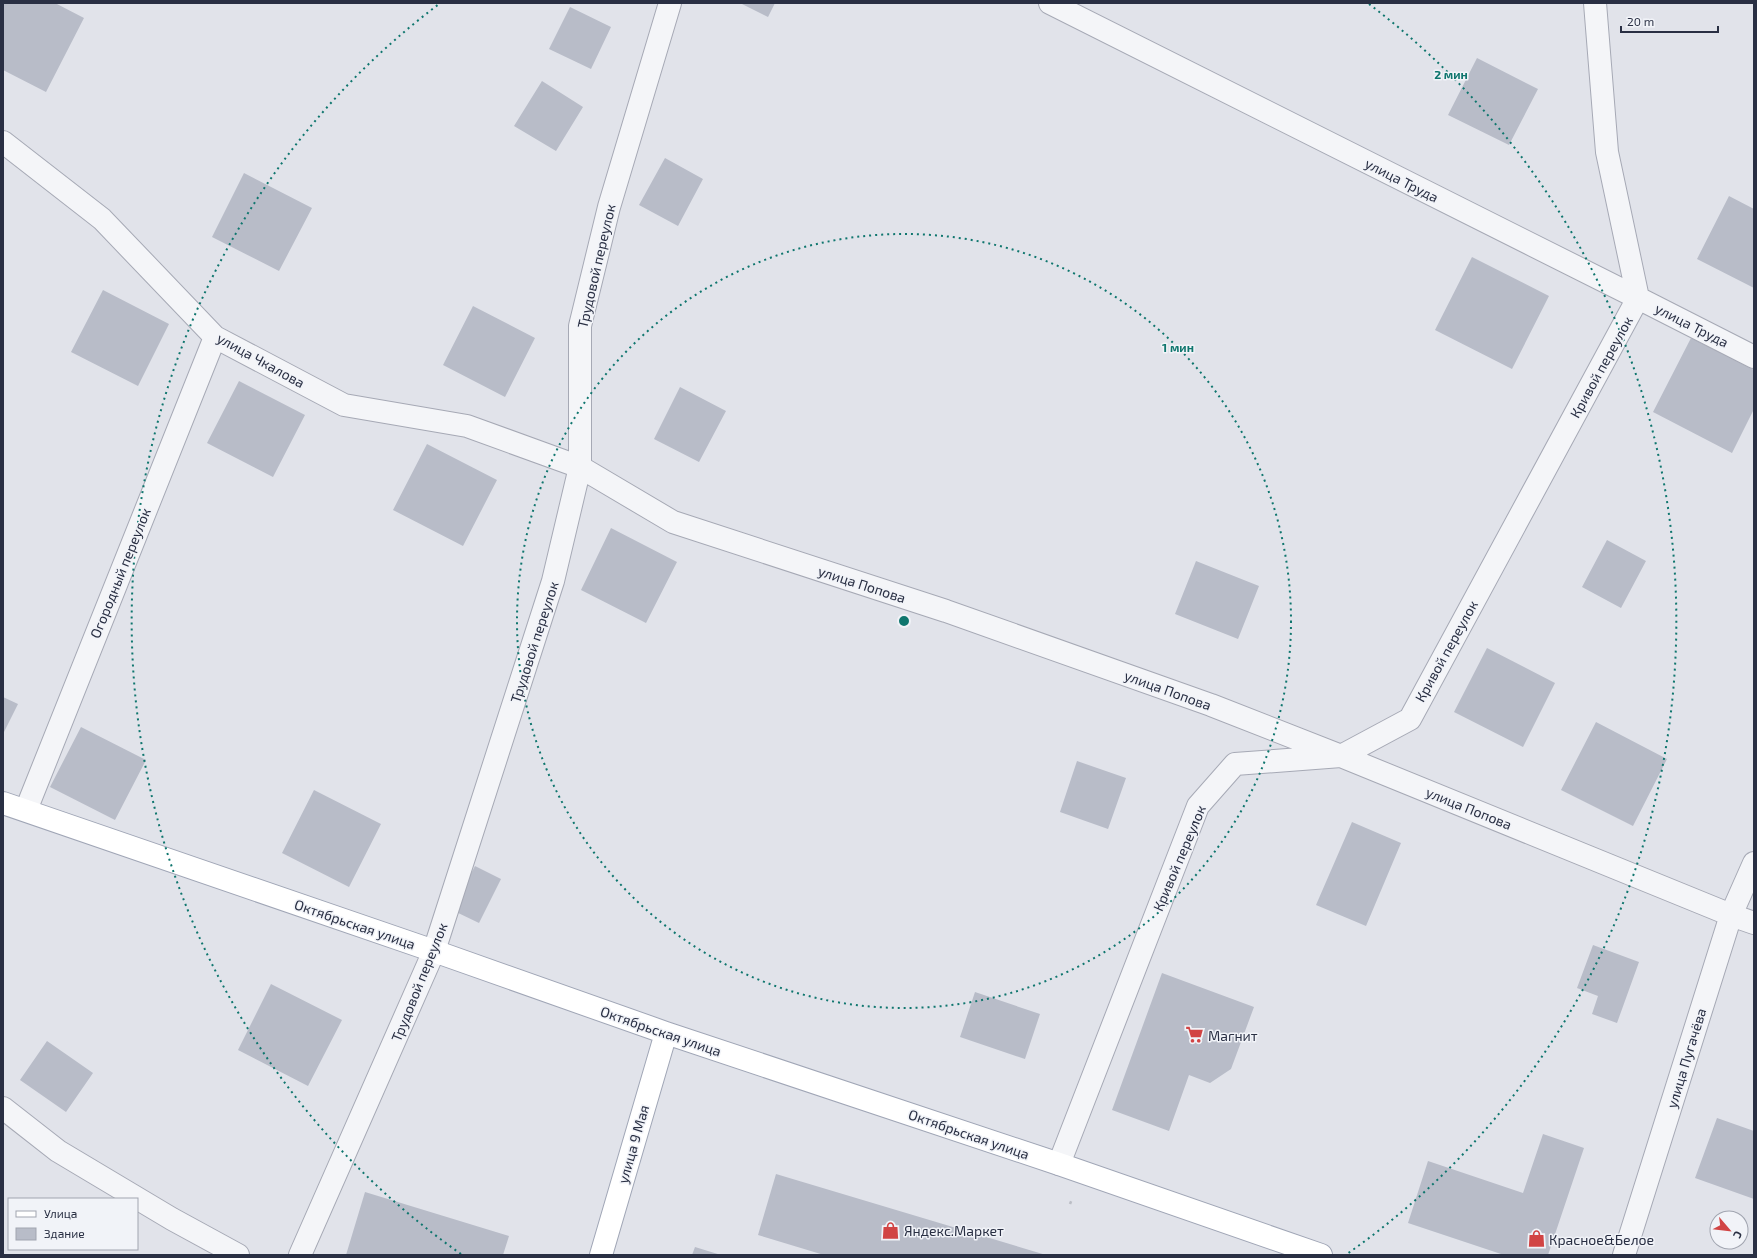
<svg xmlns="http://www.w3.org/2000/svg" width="1757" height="1258" font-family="'Exo 2',sans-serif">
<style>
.building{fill:#b8bcc8}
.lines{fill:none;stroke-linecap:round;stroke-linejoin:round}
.minor-casing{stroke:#a6a9b5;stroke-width:24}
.major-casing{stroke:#a0a6b6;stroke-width:24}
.path{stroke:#bbbec5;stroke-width:2.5;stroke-dasharray:3 3;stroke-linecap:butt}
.minor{stroke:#f4f5f8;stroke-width:22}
.major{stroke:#fff;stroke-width:22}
.ring{fill:none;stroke:#0f766e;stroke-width:2;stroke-dasharray:2 4}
.labels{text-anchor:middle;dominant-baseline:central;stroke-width:3;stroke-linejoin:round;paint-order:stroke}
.street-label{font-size:14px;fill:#292f43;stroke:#f1f3f8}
.poi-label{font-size:14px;fill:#292f43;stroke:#f1f3f8;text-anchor:start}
.centre{fill:#0f766e;stroke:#f1f3f8;stroke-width:2}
.ring-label{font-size:12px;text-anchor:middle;font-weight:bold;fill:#0f766e;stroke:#f1f3f8;stroke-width:3;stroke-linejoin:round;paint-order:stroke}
</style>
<rect width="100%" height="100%" fill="#e1e3ea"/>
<path class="building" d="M 3,3 L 55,3 L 84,18 L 46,92 L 3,70 Z
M 740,3 L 775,3 L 768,17 Z
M 570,7 L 611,27 L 591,69 L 549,49 Z
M 1477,58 L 1538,89 L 1509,145 L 1448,115 Z
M 542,81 L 583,107 L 556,151 L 514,126 Z
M 665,158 L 703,179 L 678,226 L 639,205 Z
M 244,173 L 312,208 L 279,271 L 212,237 Z
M 1729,196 L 1754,209 L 1754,288 L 1697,259 Z
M 1472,257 L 1549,296 L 1512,369 L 1435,330 Z
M 103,290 L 169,324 L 138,386 L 71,352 Z
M 473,306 L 535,338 L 505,397 L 443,365 Z
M 1691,338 L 1754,370 L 1754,409 L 1732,453 L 1653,412 Z
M 239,381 L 305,415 L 273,477 L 207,443 Z
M 680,387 L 726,411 L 699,462 L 654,439 Z
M 427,444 L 497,480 L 463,546 L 393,510 Z
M 611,528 L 677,562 L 646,623 L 581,590 Z
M 1607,540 L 1646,561 L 1621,608 L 1582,587 Z
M 1196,561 L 1259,586 L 1238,639 L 1175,614 Z
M 1487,648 L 1555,683 L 1523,747 L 1454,712 Z
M 3,697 L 18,704 L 3,734 Z
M 1596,722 L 1667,759 L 1633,826 L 1561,790 Z
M 81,727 L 146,760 L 115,820 L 50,787 Z
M 1077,761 L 1126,778 L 1108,829 L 1060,812 Z
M 314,790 L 381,824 L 349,887 L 282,853 Z
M 1352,822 L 1401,843 L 1366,926 L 1316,905 Z
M 475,866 L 501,879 L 479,923 L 452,910 Z
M 1593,945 L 1639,962 L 1617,1023 L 1592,1014 L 1598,996 L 1577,988 Z
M 1162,973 L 1254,1007 L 1231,1069 L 1210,1083 L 1189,1075 L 1169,1131 L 1112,1110 Z
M 271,984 L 342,1020 L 308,1086 L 238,1050 Z
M 975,992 L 1040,1014 L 1025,1059 L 960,1037 Z
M 47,1041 L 93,1073 L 66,1112 L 20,1080 Z
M 1717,1118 L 1754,1131 L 1754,1199 L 1695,1178 Z
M 1543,1134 L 1584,1148 L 1548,1255 L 1504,1255 L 1408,1223 L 1428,1161 L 1523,1193 Z
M 776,1174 L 1046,1255 L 824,1255 L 758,1235 Z
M 365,1192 L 509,1236 L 503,1255 L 346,1255 Z
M 695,1247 L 721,1255 L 692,1255 Z"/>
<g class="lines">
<defs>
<path id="minor" d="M 1050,3 L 1638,298 L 1754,357
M 3,142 L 102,219 L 215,337 L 344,405 L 467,426 L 580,467 L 673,522 L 946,611 L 1211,705 L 1341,756 L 1731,915 L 1754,923
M 26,810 L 215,337
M 3,1108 L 58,1151 L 172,1219 L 238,1255
M 1059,1164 L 1198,806 L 1235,764 L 1341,756 L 1410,719 L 1638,298 L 1607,152 L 1595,3
M 300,1255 L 434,951 L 553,581 L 580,467 L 580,326 L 609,207 L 670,3
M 1624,1255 L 1731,915 L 1754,863"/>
<path id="major" d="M 3,803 L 434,951 L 666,1033 L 1059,1164 L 1321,1255
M 601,1255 L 666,1033"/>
</defs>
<use href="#minor" class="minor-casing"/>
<use href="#major" class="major-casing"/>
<path class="path" d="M 1070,1204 L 1072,1199"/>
<use href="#minor" class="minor"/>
<use href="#major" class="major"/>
</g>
<g class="ring">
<circle cx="904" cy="621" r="387"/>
<path d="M461 1254A773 773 0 0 1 439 4M1369 4A773 773 0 0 1 1347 1254"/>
</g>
<defs>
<symbol id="supermarket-bare" viewBox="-9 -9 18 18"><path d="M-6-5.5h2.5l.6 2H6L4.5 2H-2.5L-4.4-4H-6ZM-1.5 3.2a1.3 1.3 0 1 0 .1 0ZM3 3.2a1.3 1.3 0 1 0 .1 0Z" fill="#d14444" stroke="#f1f3f8" stroke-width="2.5" paint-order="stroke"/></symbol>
<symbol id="shop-bare" viewBox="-9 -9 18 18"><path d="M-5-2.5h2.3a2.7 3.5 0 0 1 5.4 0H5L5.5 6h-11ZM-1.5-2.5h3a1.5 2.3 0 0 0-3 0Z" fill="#d14444" stroke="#f1f3f8" stroke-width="2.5" paint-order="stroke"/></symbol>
</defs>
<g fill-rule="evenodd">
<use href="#supermarket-bare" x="1182" y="1022" width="25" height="25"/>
<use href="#shop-bare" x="878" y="1218" width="25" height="25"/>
<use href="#shop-bare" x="1524" y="1226" width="25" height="25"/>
</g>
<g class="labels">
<g class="street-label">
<text transform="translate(1402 180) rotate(27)">улица Труда</text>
<text transform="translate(596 266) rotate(-77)">Трудовой переулок</text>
<text transform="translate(1692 325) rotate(27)">улица Труда</text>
<text transform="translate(261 360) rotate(29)">улица Чкалова</text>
<text transform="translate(1601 367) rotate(-61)">Кривой переулок</text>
<text transform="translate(120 573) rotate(-68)">Огородный переулок</text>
<text transform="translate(862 584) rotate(18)">улица Попова</text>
<text transform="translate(534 642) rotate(-72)">Трудовой переулок</text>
<text transform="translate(1446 651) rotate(-61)">Кривой переулок</text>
<text transform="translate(1168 690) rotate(20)">улица Попова</text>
<text transform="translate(1469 808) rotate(22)">улица Попова</text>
<text transform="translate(1179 858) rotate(-67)">Кривой переулок</text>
<text transform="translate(355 924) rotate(19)">Октябрьская улица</text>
<text transform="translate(419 982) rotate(-68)">Трудовой переулок</text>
<text transform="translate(661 1031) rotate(19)">Октябрьская улица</text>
<text transform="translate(1686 1058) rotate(-73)">улица Пугачёва</text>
<text transform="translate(969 1134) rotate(19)">Октябрьская улица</text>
<text transform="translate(633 1144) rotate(-74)">улица 9 Мая</text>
</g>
<g class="poi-label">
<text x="1208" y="1035">Магнит</text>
<text x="904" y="1230">Яндекс.Маркет</text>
<text x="1549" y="1239">Красное&amp;Белое</text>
</g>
</g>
<circle cx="904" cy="621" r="6" class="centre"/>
<g class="ring-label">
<text x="1451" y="79">2 мин</text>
<text x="1178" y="352">1 мин</text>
</g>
<rect width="1757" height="1258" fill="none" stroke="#292f43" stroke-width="8"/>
<rect x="8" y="1198" width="130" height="52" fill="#f1f3f8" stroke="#a1a5b0"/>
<rect x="16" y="1211" width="20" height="6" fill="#ffffff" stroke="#a1a5b0"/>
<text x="44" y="1218" font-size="12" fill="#292f43">Улица</text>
<rect x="16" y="1228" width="20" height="12" fill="#b8bcc8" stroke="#a1a5b0"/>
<text x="44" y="1238" font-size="12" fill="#292f43">Здание</text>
<g transform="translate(1729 1230) rotate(118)"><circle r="19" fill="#f1f3f8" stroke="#a1a5b0"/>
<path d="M0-3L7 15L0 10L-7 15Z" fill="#d14444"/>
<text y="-6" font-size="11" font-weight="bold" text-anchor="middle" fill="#292f43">С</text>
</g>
<path d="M1621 26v6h97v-6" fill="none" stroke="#292f43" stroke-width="2"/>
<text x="1627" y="26" font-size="12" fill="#292f43" stroke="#f1f3f8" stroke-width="3" paint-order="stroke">20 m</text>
</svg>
